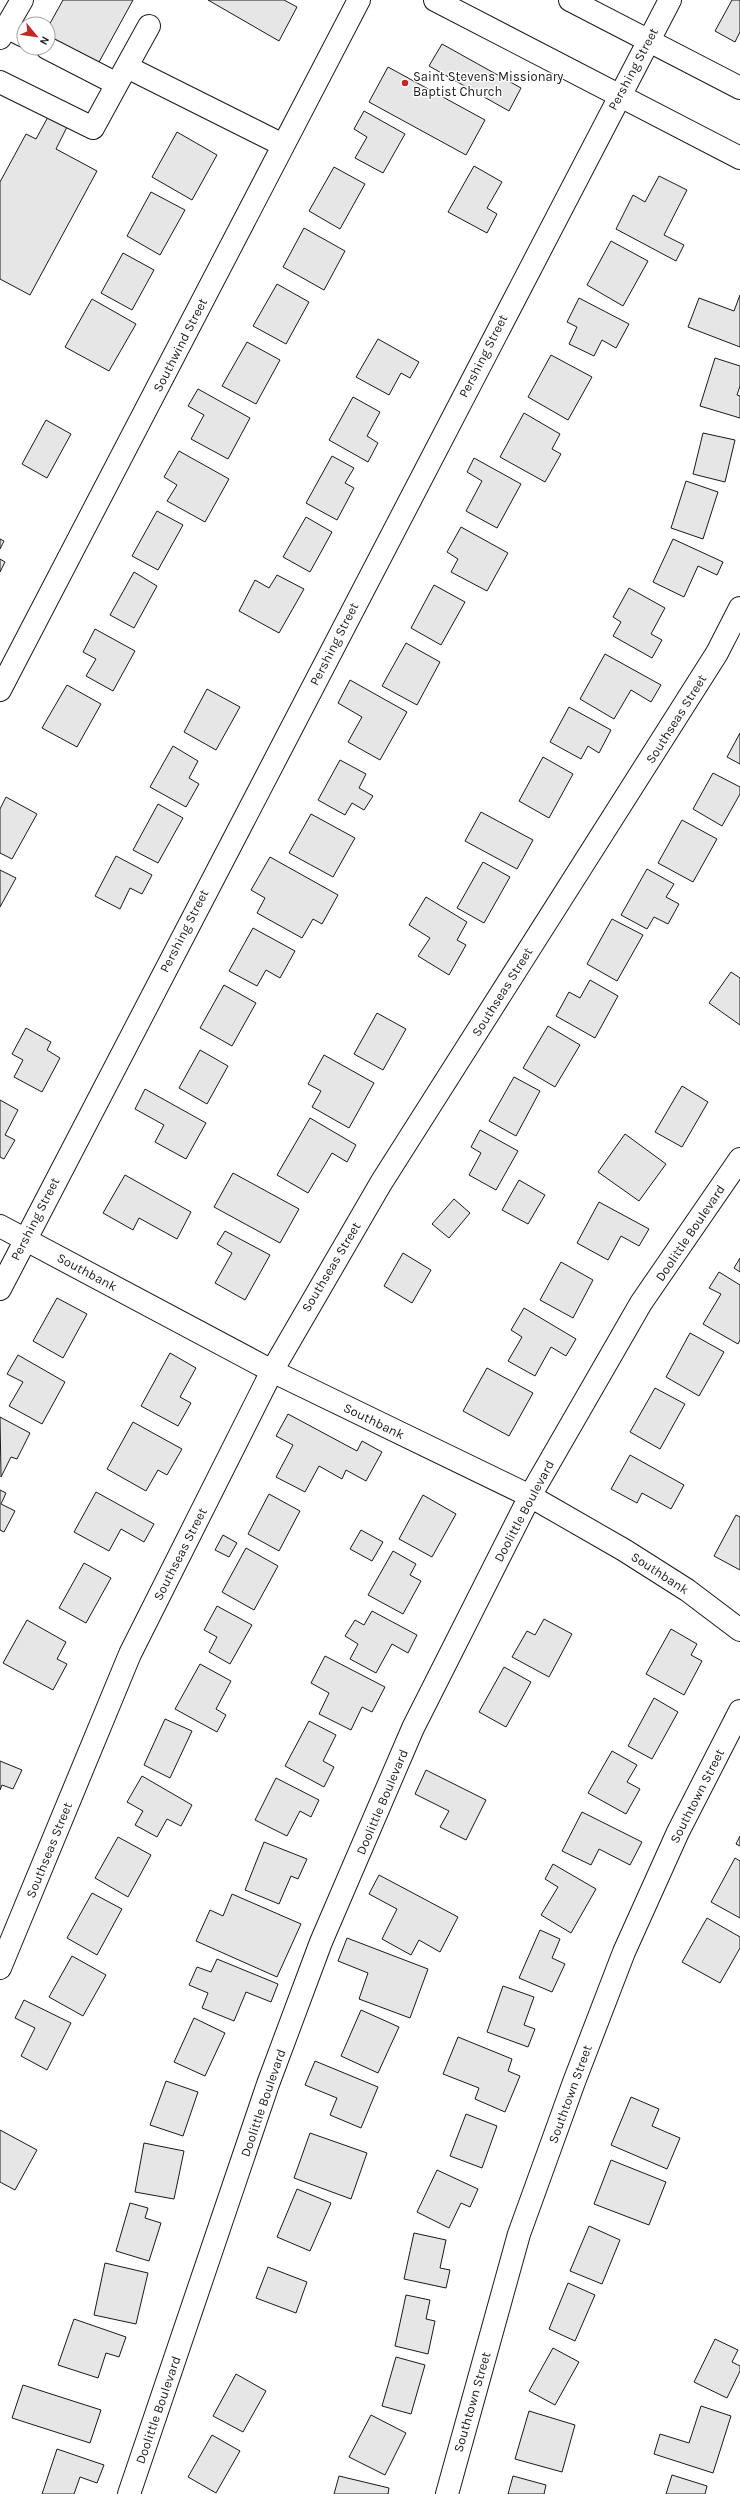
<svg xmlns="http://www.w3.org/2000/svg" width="740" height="2494" font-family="Karla,sans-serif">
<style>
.building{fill:#e6e6e6;stroke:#1a1a1a}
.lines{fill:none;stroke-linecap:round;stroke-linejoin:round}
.minor-casing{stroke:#1a1a1a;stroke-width:24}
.major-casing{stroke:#1a1a1a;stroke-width:24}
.minor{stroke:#fff;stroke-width:22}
.major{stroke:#fff;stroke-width:22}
.poi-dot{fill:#c62828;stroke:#fff;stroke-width:1.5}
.labels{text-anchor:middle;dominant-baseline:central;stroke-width:3;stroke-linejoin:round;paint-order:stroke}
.street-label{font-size:13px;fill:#1a1a1a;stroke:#fff}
.poi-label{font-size:13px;fill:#1a1a1a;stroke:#fff;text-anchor:start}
</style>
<rect width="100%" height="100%" fill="#fff"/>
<path class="building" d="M 63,0 L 133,0 L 98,64 L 48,37 L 48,27 Z
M 208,0 L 284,0 L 297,7 L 279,41 Z
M 732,0 L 740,0 L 740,32 L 735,42 L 715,31 Z
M 442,44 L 521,88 L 509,111 L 429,66 Z
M 388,67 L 485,120 L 466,155 L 369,102 Z
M 364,111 L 405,134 L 383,173 L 355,158 L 367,137 L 354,129 Z
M 48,117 L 67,127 L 56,149 L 97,171 L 30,295 L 0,279 L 0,182 L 26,134 L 36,139 Z
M 177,132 L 217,155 L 192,200 L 152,177 Z
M 474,166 L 502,182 L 487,208 L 497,214 L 487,233 L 448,212 Z
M 334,167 L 365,184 L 340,229 L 309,211 Z
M 659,176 L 687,190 L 664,235 L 684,245 L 676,261 L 616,229 L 633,195 L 645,202 Z
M 151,192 L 185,210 L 160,255 L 127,236 Z
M 304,228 L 345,251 L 324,290 L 283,267 Z
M 611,241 L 648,261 L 623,306 L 587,285 Z
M 123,253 L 154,270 L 132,310 L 101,293 Z
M 277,284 L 309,302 L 286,344 L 253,326 Z
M 740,295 L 740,347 L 688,327 L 699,298 L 734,311 Z
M 579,298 L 629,324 L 616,348 L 602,340 L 594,356 L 569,344 L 577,327 L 567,322 Z
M 92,299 L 136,324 L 109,371 L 65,347 Z
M 378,339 L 419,362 L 410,378 L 401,373 L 389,395 L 356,377 Z
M 247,342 L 280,360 L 256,404 L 222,386 Z
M 551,355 L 592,377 L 568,420 L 528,397 Z
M 715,358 L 740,366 L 740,386 L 737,395 L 740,396 L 740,418 L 700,406 Z
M 198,389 L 250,418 L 228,459 L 191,439 L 204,415 L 188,406 Z
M 353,397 L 380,412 L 367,436 L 378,443 L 368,462 L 329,440 Z
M 524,413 L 560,434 L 552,449 L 561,454 L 545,482 L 500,457 Z
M 46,420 L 71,434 L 47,478 L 22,464 Z
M 703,433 L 735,440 L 725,482 L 693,474 Z
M 179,451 L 229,479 L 205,522 L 167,501 L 177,485 L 164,477 Z
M 332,456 L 354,468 L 345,483 L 354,488 L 337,520 L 306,503 Z
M 474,458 L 521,484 L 497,528 L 466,511 L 482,481 L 467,472 Z
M 686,481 L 718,492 L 703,539 L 671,528 Z
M 157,511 L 183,525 L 158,570 L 132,556 Z
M 306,517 L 332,532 L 310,572 L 283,557 Z
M 461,527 L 508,553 L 487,591 L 451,572 L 458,559 L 447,552 Z
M 0,539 L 4,541 L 0,549 Z
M 673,539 L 723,562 L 717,575 L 698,566 L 684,597 L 653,582 Z
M 0,559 L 5,562 L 0,572 Z
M 134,572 L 157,586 L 134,628 L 110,615 Z
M 277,575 L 304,589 L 279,633 L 239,611 L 255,580 L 269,588 Z
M 434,585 L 465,602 L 441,645 L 411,628 Z
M 629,588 L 665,608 L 651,634 L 662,640 L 652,658 L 613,636 L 621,622 L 613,617 Z
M 95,629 L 135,651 L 113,691 L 86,676 L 96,659 L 83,652 Z
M 406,643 L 440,662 L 417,705 L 382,686 Z
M 605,654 L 661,685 L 651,702 L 631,690 L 614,719 L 580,699 Z
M 350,680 L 407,712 L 380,760 L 348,742 L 362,717 L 338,703 Z
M 67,685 L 101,704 L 77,747 L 42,728 Z
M 207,689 L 240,707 L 216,750 L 184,732 Z
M 569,707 L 611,730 L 599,753 L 588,746 L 581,759 L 550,742 Z
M 740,733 L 740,764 L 727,757 Z
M 173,746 L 198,761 L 189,778 L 199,784 L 186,807 L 150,787 Z
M 543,757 L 573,774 L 549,818 L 519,801 Z
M 340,760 L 366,774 L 359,788 L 373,796 L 364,810 L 352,803 L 345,815 L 318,800 Z
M 713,773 L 740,787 L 740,794 L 722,826 L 693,809 Z
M 6,797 L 37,814 L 12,859 L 0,853 L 0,809 Z
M 158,804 L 183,818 L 158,863 L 133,850 Z
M 481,812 L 533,840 L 517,869 L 465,841 Z
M 311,814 L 355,838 L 333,877 L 289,853 Z
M 682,820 L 717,839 L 693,882 L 658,863 Z
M 116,856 L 152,875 L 142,894 L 130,888 L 120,909 L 95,896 Z
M 270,857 L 338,895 L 322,924 L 313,919 L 302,938 L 257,913 L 265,898 L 251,890 Z
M 483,862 L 510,877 L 484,923 L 457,908 Z
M 647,869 L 674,884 L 666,897 L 679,904 L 668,924 L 654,917 L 647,929 L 621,915 Z
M 0,870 L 16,878 L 0,907 Z
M 426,897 L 467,922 L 457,940 L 466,945 L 449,975 L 418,956 L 430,938 L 409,925 Z
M 612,919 L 643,935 L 617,981 L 587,964 Z
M 253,928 L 295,951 L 280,978 L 266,970 L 257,986 L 229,971 Z
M 731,972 L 740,978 L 740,1025 L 709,1003 Z
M 590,980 L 618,996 L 595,1038 L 556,1016 L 569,992 L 580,998 Z
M 224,985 L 256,1003 L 232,1046 L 200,1028 Z
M 377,1013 L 406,1029 L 383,1070 L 354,1054 Z
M 548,1026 L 580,1045 L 555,1087 L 523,1068 Z
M 26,1028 L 51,1042 L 47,1050 L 60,1058 L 42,1092 L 14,1077 L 23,1060 L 12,1054 Z
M 200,1050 L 228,1066 L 207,1104 L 179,1088 Z
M 324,1055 L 374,1083 L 349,1128 L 312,1107 L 321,1091 L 308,1084 Z
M 514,1077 L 540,1091 L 516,1136 L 489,1121 Z
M 682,1086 L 708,1102 L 682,1147 L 655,1132 Z
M 145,1089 L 206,1123 L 186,1159 L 155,1142 L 164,1125 L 135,1109 Z
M 0,1100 L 18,1110 L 5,1135 L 15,1140 L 4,1159 L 0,1157 Z
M 310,1118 L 356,1145 L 347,1162 L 332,1153 L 308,1193 L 277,1175 Z
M 480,1130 L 518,1151 L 496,1190 L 469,1175 L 481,1153 L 471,1147 Z
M 625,1134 L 666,1164 L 639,1201 L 598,1172 Z
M 233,1173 L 299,1209 L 280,1243 L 214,1207 Z
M 125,1175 L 191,1212 L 177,1239 L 139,1218 L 133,1230 L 103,1213 Z
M 519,1180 L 545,1195 L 528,1224 L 502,1210 Z
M 454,1199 L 470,1213 L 449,1238 L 432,1224 Z
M 599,1202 L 649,1229 L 639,1246 L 621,1236 L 608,1260 L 577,1243 Z
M 225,1231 L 270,1255 L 245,1300 L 215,1283 L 232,1253 L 217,1244 Z
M 403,1253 L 431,1270 L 412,1303 L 384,1286 Z
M 740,1258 L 740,1272 L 734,1268 Z
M 561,1262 L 593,1280 L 573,1318 L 540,1300 Z
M 719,1272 L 740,1285 L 740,1340 L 738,1344 L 703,1324 L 721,1294 L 709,1288 Z
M 57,1298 L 87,1314 L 63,1358 L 33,1341 Z
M 524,1308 L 576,1339 L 566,1356 L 551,1347 L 535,1376 L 508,1361 L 522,1337 L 511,1330 Z
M 690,1333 L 724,1352 L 699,1396 L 666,1377 Z
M 170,1353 L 196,1368 L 180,1397 L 191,1403 L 178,1426 L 141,1406 Z
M 18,1355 L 65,1382 L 42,1424 L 9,1406 L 23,1382 L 7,1374 Z
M 487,1368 L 533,1393 L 509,1436 L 463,1411 Z
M 655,1388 L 685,1404 L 660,1449 L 630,1432 Z
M 288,1414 L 357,1451 L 362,1441 L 382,1452 L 366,1481 L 346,1470 L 342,1479 L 319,1466 L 305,1492 L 276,1477 L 293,1445 L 276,1436 Z
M 0,1417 L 30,1433 L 17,1459 L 11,1457 L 1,1477 Z
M 133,1422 L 182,1449 L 167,1475 L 158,1470 L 146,1491 L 107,1469 Z
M 630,1455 L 684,1485 L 671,1509 L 642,1493 L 637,1503 L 611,1489 Z
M 0,1490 L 6,1493 L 1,1504 L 15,1511 L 4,1532 L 0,1530 Z
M 96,1492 L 154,1524 L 144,1542 L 121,1529 L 109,1551 L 74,1532 Z
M 269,1494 L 300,1511 L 279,1551 L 248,1534 Z
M 423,1495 L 456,1514 L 432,1557 L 399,1539 Z
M 736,1515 L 740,1517 L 740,1570 L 714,1556 Z
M 361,1530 L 383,1542 L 372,1561 L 350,1549 Z
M 223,1535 L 237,1543 L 229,1557 L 215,1550 Z
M 246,1548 L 278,1566 L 254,1610 L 222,1592 Z
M 393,1551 L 416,1564 L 410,1575 L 421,1581 L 403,1614 L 368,1595 Z
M 84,1563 L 111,1578 L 86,1623 L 59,1608 Z
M 217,1606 L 252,1625 L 230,1664 L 209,1652 L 217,1637 L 204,1630 Z
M 372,1611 L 417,1635 L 408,1653 L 392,1644 L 376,1673 L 350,1659 L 358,1644 L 345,1636 L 355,1620 L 364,1625 Z
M 544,1619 L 572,1634 L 549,1677 L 512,1657 L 527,1631 L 535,1635 Z
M 27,1620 L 66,1642 L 57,1659 L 67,1664 L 53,1690 L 3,1663 Z
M 671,1629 L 697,1644 L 691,1655 L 702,1661 L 684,1695 L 646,1674 Z
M 325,1656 L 385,1687 L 372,1712 L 362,1707 L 351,1730 L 319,1714 L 329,1693 L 311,1683 Z
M 200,1664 L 231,1681 L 216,1709 L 226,1715 L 217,1732 L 175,1709 Z
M 504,1667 L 531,1682 L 506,1727 L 479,1712 Z
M 654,1698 L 678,1712 L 652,1759 L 628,1746 Z
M 165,1719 L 192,1731 L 170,1778 L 144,1765 Z
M 309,1721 L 336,1735 L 323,1761 L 334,1767 L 324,1787 L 285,1766 Z
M 612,1751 L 637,1765 L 627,1782 L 640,1789 L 626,1814 L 588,1793 Z
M 0,1761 L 22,1770 L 13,1789 L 2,1785 L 0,1790 Z
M 426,1770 L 486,1800 L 466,1840 L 440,1827 L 449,1811 L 415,1794 Z
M 142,1776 L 192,1805 L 181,1826 L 167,1819 L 157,1837 L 135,1825 L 143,1811 L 127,1802 Z
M 276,1778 L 319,1800 L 311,1817 L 300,1811 L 287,1836 L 255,1820 Z
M 582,1812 L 642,1842 L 630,1865 L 599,1849 L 591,1865 L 562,1851 Z
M 740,1836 L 740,1846 L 736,1844 Z
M 118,1837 L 151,1855 L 128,1897 L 95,1878 Z
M 264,1842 L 307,1859 L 298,1879 L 291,1876 L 279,1904 L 245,1890 Z
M 735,1858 L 740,1861 L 740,1918 L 711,1902 Z
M 553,1864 L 596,1889 L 571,1933 L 541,1915 L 558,1887 L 545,1879 Z
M 379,1875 L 458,1917 L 440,1952 L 419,1940 L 411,1955 L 382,1939 L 397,1909 L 369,1894 Z
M 92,1893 L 122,1909 L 97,1955 L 67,1938 Z
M 232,1894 L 301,1924 L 277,1977 L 196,1941 L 210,1910 L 223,1916 Z
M 707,1918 L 740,1937 L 740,1948 L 720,1983 L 682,1962 Z
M 540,1930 L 560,1939 L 552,1958 L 565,1964 L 552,1992 L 519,1978 Z
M 347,1938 L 428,1969 L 410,2018 L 359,1999 L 368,1973 L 338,1961 Z
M 72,1956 L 106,1975 L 83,2016 L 49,1997 Z
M 217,1959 L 278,1984 L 271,2002 L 246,1992 L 234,2021 L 202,2008 L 208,1993 L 189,1985 L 197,1967 L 211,1972 Z
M 503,1986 L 534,1997 L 524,2025 L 535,2029 L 528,2047 L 487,2032 Z
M 24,2000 L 71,2023 L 47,2070 L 21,2056 L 35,2028 L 15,2018 Z
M 361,2010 L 399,2027 L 378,2073 L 341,2056 Z
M 194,2018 L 225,2033 L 205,2076 L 174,2062 Z
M 458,2037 L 512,2059 L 508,2071 L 520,2076 L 505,2112 L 475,2099 L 479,2088 L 443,2074 Z
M 315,2061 L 378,2087 L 361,2128 L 330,2115 L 337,2098 L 305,2085 Z
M 166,2081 L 198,2092 L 183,2136 L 150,2125 Z
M 631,2097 L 659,2109 L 652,2126 L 680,2138 L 667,2169 L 611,2145 Z
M 466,2114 L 497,2126 L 482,2168 L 450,2156 Z
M 0,2130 L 37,2150 L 15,2190 L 0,2182 Z
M 310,2133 L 367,2153 L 351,2199 L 294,2178 Z
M 144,2143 L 184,2151 L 174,2199 L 135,2192 Z
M 611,2160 L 666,2182 L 649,2225 L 594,2204 Z
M 437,2170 L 478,2189 L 470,2207 L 461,2203 L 449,2228 L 417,2212 Z
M 297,2189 L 331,2203 L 310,2251 L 277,2237 Z
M 130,2203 L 148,2208 L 145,2218 L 161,2223 L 149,2261 L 116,2251 Z
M 589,2226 L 620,2240 L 602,2284 L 570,2271 Z
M 414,2233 L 446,2240 L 440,2268 L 450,2270 L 446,2288 L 404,2279 Z
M 105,2263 L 148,2273 L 136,2324 L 94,2315 Z
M 268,2267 L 307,2282 L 296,2313 L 256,2298 Z
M 568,2283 L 595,2295 L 575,2341 L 549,2329 Z
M 406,2295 L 430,2300 L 426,2319 L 435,2321 L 428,2354 L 395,2346 Z
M 74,2319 L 126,2337 L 119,2357 L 106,2353 L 98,2378 L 58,2365 Z
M 715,2339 L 738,2350 L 732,2362 L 740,2366 L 740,2371 L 727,2398 L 694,2382 Z
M 553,2348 L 579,2362 L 555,2405 L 529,2391 Z
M 396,2357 L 425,2365 L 411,2414 L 382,2406 Z
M 236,2374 L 266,2391 L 243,2432 L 213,2416 Z
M 23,2385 L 101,2410 L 90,2443 L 12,2418 Z
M 701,2406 L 731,2416 L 713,2473 L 654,2454 L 660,2434 L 689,2443 Z
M 529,2411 L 575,2425 L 562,2472 L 515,2459 Z
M 371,2415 L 406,2433 L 385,2475 L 349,2457 Z
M 212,2435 L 240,2451 L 216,2493 L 188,2477 Z
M 57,2449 L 104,2465 L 97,2483 L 80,2477 L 74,2494 L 42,2494 Z
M 672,2475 L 707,2486 L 705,2494 L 666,2494 Z
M 339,2476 L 389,2488 L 388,2494 L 334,2494 Z
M 513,2476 L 546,2485 L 544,2494 L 508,2494 Z"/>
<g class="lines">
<defs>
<path id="minor" d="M 6,27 L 24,36
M 0,38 L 22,0
M 47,48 L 117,84 L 149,26
M 127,67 L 283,145
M 0,82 L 93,128 L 117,84
M 0,690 L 359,0
M 0,1226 L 272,1371 L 530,1496 L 624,1550 L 687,1590 L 740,1630
M 0,1289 L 670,0
M 0,1968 L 130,1654 L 272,1371 L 381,1183 L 717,653 L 740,608
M 129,2494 L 268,2084 L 321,1942 L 413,1728 L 530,1496 L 641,1303 L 740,1159
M 447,2494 L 519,2234 L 574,2082 L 624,1952 L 678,1832 L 740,1711"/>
<path id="major" d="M 435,0 L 740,158
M 570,0 L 740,88"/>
</defs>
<use href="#minor" class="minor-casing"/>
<use href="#major" class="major-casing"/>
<use href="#minor" class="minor"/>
<use href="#major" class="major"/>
</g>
<circle class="poi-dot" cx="405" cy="83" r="4"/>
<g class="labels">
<g class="street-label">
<text transform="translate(633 69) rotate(-62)">Pershing Street</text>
<text transform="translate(180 345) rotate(-63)">Southwind Street</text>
<text transform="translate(483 356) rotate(-63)">Pershing Street</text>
<text transform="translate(334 644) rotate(-63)">Pershing Street</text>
<text transform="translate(676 719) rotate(-58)">Southseas Street</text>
<text transform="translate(184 931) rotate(-63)">Pershing Street</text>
<text transform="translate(502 992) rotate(-58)">Southseas Street</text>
<text transform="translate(35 1219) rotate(-63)">Pershing Street</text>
<text transform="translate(690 1233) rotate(-56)">Doolittle Boulevard</text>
<text transform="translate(331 1267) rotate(-59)">Southseas Street</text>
<text transform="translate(87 1272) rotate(28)">Southbank</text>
<text transform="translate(374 1421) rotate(26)">Southbank</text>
<text transform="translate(524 1511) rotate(-62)">Doolittle Boulevard</text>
<text transform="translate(180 1554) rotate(-63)">Southseas Street</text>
<text transform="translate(660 1573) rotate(33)">Southbank</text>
<text transform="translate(697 1796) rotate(-63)">Southtown Street</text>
<text transform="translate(382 1802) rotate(-67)">Doolittle Boulevard</text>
<text transform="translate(49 1850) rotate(-68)">Southseas Street</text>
<text transform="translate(570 2094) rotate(-70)">Southtown Street</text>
<text transform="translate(263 2103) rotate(-71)">Doolittle Boulevard</text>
<text transform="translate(472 2402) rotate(-74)">Southtown Street</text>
<text transform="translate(158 2410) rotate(-71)">Doolittle Boulevard</text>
</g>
<g class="poi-label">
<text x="413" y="76">Saint Stevens Missionary<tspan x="413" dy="15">Baptist Church</tspan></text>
</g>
</g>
<g transform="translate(36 36) rotate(119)"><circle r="19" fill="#ffffff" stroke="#a3a3a3"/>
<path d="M0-3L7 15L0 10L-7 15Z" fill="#c62828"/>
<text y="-6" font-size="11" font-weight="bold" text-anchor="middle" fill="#1a1a1a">N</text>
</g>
</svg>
